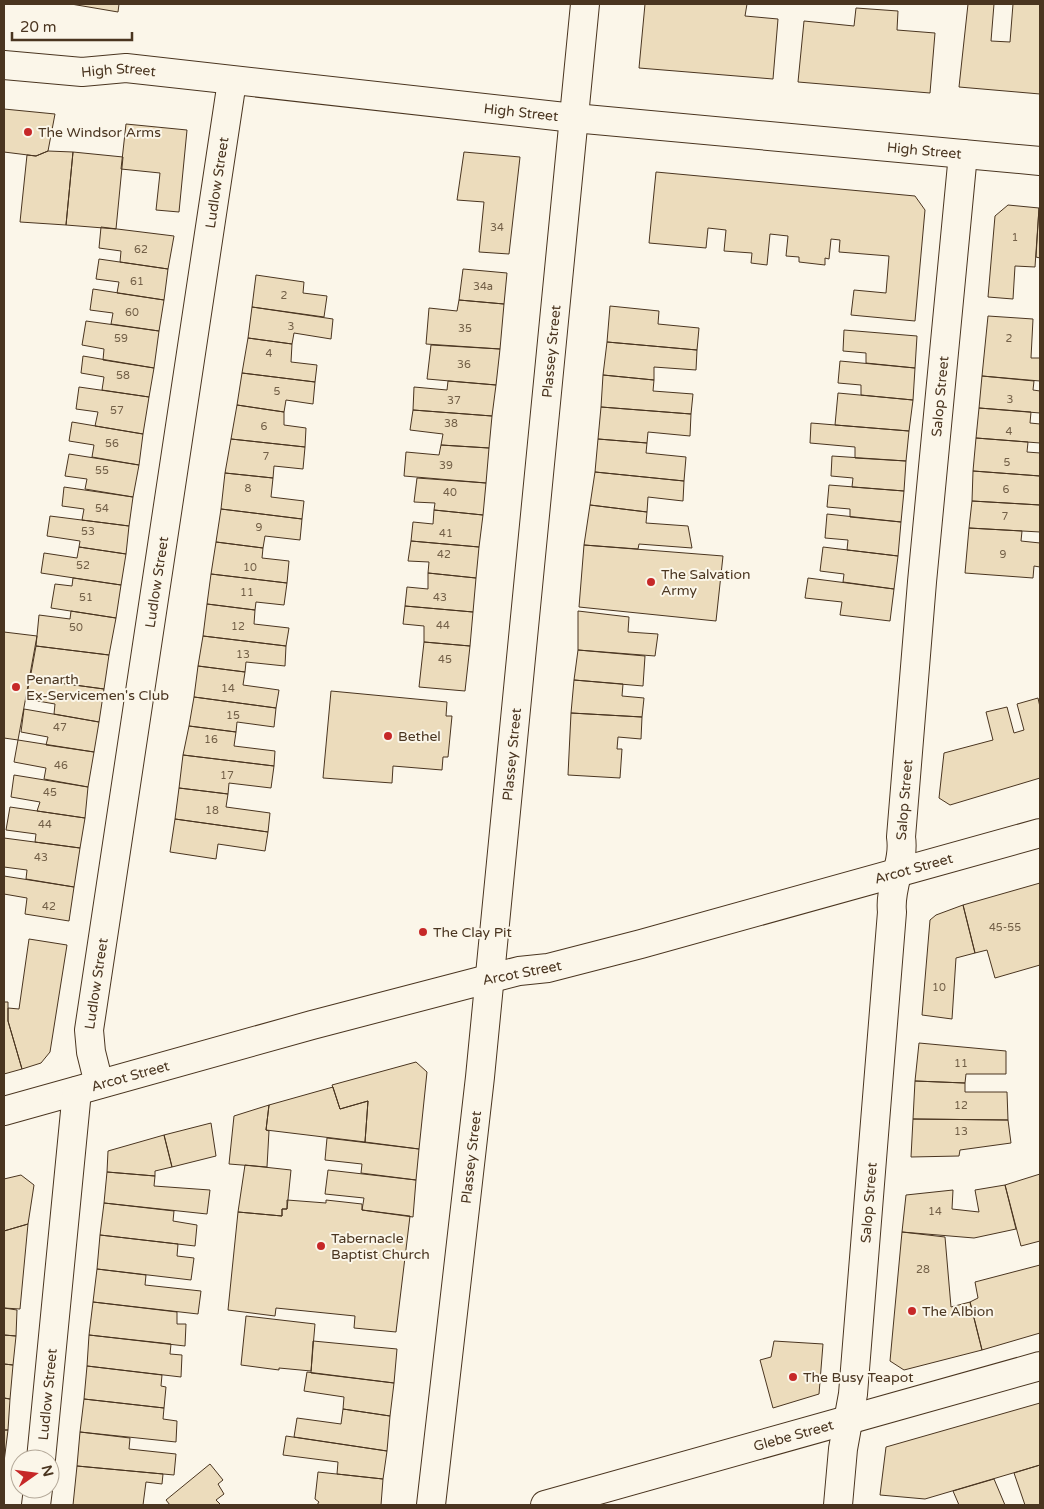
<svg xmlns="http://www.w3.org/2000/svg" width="1044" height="1509" font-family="'Varela Round',sans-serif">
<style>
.building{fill:#ecdcbc;stroke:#4a3520}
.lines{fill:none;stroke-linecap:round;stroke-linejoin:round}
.street-casing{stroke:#4a3520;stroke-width:30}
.secondary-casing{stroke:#4a3520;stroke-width:30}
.street{stroke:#fbf6e9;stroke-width:28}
.secondary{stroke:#fbf6e9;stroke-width:28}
.poi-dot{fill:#c62828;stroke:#fbf6e9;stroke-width:2}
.labels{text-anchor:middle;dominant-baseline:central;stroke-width:4;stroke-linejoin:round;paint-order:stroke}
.number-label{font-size:11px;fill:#725f47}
.street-label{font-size:14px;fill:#4a3520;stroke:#fbf6e9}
.poi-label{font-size:14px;fill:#4a3520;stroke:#fbf6e9;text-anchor:start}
</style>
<rect width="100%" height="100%" fill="#fbf6e9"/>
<path class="building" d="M 71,4 L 119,4 L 118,12 Z
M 645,4 L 747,4 L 745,16 L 778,19 L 773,79 L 639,68 Z
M 968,4 L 994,4 L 991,41 L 1010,42 L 1013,4 L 1040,4 L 1040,94 L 959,87 Z
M 856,8 L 898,11 L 897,30 L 935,33 L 930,93 L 798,82 L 804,21 L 854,26 Z
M 4,109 L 55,114 L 48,151 L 36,156 L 4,152 Z
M 126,124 L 187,130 L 179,212 L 156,210 L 160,173 L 121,169 Z
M 48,151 L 73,152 L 66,225 L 20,222 L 27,155 L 36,156 Z
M 73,152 L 123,157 L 116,229 L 66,225 Z
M 464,152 L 520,157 L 509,254 L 479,252 L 484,202 L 457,200 Z
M 656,172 L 915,196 L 925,210 L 915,321 L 851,315 L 854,290 L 886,293 L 889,256 L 839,252 L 840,240 L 831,239 L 829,259 L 825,258 L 825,265 L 799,262 L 799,257 L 786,256 L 788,236 L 770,234 L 767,265 L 751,263 L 752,253 L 724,251 L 726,230 L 708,228 L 706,248 L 649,243 Z
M 1008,205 L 1039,208 L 1035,267 L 1015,266 L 1013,299 L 988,297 L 995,216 Z
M 1039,208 L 1040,208 L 1040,258 L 1036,257 Z
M 101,227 L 174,236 L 168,269 L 120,262 L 121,251 L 99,248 Z
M 99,259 L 168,269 L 164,300 L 117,293 L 119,282 L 96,279 Z
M 463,269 L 507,273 L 504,304 L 459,300 Z
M 256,275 L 304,282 L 303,293 L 327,296 L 324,317 L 252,307 Z
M 93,289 L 164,300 L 159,331 L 111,324 L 113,313 L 90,310 Z
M 459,300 L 504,304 L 500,349 L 426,344 L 429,308 L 457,311 Z
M 610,306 L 659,311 L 658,324 L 699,328 L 697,350 L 607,342 Z
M 252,307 L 333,319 L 331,339 L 294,333 L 292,344 L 248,338 Z
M 988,316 L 1033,319 L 1031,358 L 1040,358 L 1040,381 L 982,376 Z
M 86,321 L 159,331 L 154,368 L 103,360 L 104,349 L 82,345 Z
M 844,330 L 917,336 L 915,368 L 866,363 L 866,353 L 843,351 Z
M 248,338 L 292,344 L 291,362 L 317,365 L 315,382 L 242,373 Z
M 607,342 L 697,350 L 696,370 L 654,367 L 654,380 L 603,375 Z
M 431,345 L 500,349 L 496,385 L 427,379 Z
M 83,356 L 154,368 L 149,397 L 102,390 L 104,377 L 81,373 Z
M 840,361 L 915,368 L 913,400 L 861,395 L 861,385 L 838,383 Z
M 242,373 L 315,382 L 313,404 L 286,400 L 284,412 L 237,405 Z
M 603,375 L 654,380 L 653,391 L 693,394 L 691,414 L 601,407 Z
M 982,376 L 1034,381 L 1033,390 L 1040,391 L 1040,413 L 979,408 Z
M 448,381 L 496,385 L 492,416 L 413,410 L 414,387 L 447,390 Z
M 79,387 L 149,397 L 143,434 L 95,426 L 98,412 L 76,409 Z
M 838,393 L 913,400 L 909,431 L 835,425 Z
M 237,405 L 284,412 L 284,425 L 306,428 L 305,447 L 231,439 Z
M 601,407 L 691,414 L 690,436 L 648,432 L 647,443 L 598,439 Z
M 979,408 L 1031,412 L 1030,423 L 1040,424 L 1040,443 L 976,438 Z
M 413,410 L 492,416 L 489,448 L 441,445 L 443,434 L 410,430 Z
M 72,422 L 143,434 L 139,465 L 92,457 L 94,445 L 69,441 Z
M 811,423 L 909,431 L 906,461 L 855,458 L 855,447 L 810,443 Z
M 976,438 L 1028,442 L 1027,452 L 1040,453 L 1040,476 L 973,471 Z
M 231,439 L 305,447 L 303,469 L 274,466 L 273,478 L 225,473 Z
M 598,439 L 647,443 L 646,453 L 686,457 L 684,481 L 595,472 Z
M 441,445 L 489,448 L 486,483 L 404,476 L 406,452 L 439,455 Z
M 69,454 L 139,465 L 133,497 L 85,489 L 87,479 L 65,476 Z
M 832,456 L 906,461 L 904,491 L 852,487 L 853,478 L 831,476 Z
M 973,471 L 1040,476 L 1040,505 L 972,501 Z
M 595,472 L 684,481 L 683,501 L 648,497 L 647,512 L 590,505 Z
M 225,473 L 273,478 L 271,497 L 304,501 L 302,519 L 221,509 Z
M 417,478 L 486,483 L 483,515 L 434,510 L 435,503 L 414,502 Z
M 829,485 L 904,491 L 901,522 L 850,517 L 850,509 L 827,507 Z
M 64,487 L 133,497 L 129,526 L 82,520 L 84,509 L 62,506 Z
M 972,501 L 1040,505 L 1040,532 L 969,528 Z
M 590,505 L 647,512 L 646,523 L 688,526 L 692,548 L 639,544 L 638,549 L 584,545 Z
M 221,509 L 302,519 L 300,540 L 265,536 L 263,548 L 216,542 Z
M 434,510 L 483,515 L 479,547 L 411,541 L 413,522 L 433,524 Z
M 827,514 L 901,522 L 898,556 L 847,550 L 848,540 L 825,538 Z
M 50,516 L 129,526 L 126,554 L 79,547 L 80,541 L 47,536 Z
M 969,528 L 1022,531 L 1021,541 L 1040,543 L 1040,567 L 1034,566 L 1033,578 L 965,573 Z
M 411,541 L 479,547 L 476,578 L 428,573 L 429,562 L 408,561 Z
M 216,542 L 263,548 L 262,558 L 289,561 L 287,583 L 211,574 Z
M 584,545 L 723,556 L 716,621 L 579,607 Z
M 79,547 L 126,554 L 121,585 L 41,573 L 44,553 L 77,558 Z
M 823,547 L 898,556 L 894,589 L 843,582 L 844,574 L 820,571 Z
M 428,573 L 476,578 L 473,612 L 405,606 L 407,587 L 428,589 Z
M 211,574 L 287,583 L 284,605 L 256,602 L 255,610 L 207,604 Z
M 73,578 L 121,585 L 116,618 L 51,608 L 55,584 L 72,586 Z
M 808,578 L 894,589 L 890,621 L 840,615 L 842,602 L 805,598 Z
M 207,604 L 255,610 L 254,624 L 289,628 L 286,646 L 203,636 Z
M 405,606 L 473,612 L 470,646 L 424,642 L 424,626 L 403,624 Z
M 71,611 L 116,618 L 109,655 L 36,646 L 39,615 L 70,619 Z
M 578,611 L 629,617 L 628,632 L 658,634 L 655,656 L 578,650 Z
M 4,632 L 37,636 L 18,740 L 4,738 Z
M 203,636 L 286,646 L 285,666 L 246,662 L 245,672 L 198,666 Z
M 424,642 L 470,646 L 465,691 L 419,687 Z
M 36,646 L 109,655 L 104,689 L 30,679 Z
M 578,650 L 645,656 L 643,686 L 574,680 Z
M 198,666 L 245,672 L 243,685 L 279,690 L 276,708 L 194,697 Z
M 30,679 L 104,689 L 99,722 L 54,714 L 55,704 L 26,699 Z
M 574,680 L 623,684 L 622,696 L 644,698 L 642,717 L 571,713 Z
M 331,691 L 447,702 L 446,716 L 452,716 L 448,757 L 443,757 L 442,770 L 393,766 L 392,783 L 323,778 Z
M 194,697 L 276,708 L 274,727 L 237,722 L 236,732 L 189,726 Z
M 1038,698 L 1040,707 L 1040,778 L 950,805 L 939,798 L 944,753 L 993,740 L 986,712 L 1007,707 L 1014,733 L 1024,730 L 1017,704 Z
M 24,709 L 99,722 L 94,752 L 46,745 L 48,737 L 21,732 Z
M 571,713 L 642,717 L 641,739 L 618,737 L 617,749 L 622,749 L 620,778 L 568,775 Z
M 189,726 L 236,732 L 234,746 L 275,751 L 274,766 L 183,755 Z
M 18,740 L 94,752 L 88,787 L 44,779 L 46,768 L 14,762 Z
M 183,755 L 274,766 L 271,788 L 229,783 L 228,794 L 179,788 Z
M 14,775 L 88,787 L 85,818 L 37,811 L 40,802 L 11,797 Z
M 179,788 L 228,794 L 226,807 L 270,813 L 268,832 L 175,819 Z
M 10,807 L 85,818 L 80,848 L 35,842 L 36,834 L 6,830 Z
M 175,819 L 268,832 L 265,851 L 218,844 L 216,859 L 170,852 Z
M 4,838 L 80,848 L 74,887 L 26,879 L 27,870 L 4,867 Z
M 4,876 L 74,887 L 69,921 L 25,914 L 27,898 L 4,894 Z
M 1040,883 L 1040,965 L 995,978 L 987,950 L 975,953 L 963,905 Z
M 963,905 L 975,953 L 956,958 L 952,1019 L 922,1015 L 930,920 L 936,915 Z
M 29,939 L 67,945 L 50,1052 L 41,1063 L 22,1069 L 8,1021 L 8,1008 L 19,1009 Z
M 4,1002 L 8,1002 L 8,1021 L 22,1069 L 4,1074 Z
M 919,1043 L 1006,1051 L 1006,1074 L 966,1074 L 965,1083 L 915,1081 Z
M 416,1062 L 427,1072 L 419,1149 L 365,1142 L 368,1101 L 340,1109 L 332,1085 Z
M 915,1081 L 965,1083 L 965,1092 L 1007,1092 L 1008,1120 L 913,1119 Z
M 333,1087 L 340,1109 L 368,1101 L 365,1142 L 266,1130 L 269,1105 Z
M 269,1105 L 266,1130 L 269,1131 L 267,1167 L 229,1164 L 234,1116 Z
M 913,1119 L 1008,1120 L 1011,1143 L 960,1150 L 959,1156 L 911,1157 Z
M 211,1123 L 216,1156 L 172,1167 L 164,1135 Z
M 164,1135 L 172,1167 L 155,1171 L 155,1176 L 107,1172 L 108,1151 Z
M 327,1138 L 419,1149 L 416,1180 L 361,1173 L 362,1164 L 325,1160 Z
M 245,1165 L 291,1170 L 287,1209 L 282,1209 L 282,1216 L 238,1212 Z
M 328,1170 L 416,1180 L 413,1217 L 362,1210 L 364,1198 L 325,1194 Z
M 107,1172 L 155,1176 L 154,1186 L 210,1190 L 207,1214 L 104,1203 Z
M 1040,1174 L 1040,1241 L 1021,1246 L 1005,1185 Z
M 21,1175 L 34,1185 L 28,1224 L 4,1231 L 4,1179 Z
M 1005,1185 L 1016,1229 L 974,1238 L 902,1232 L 906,1195 L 953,1190 L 952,1209 L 979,1212 L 975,1190 Z
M 287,1200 L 326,1203 L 326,1200 L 362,1204 L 362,1210 L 410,1216 L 396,1332 L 354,1328 L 355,1316 L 276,1308 L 275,1316 L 228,1310 L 238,1212 L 282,1216 L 282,1209 L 287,1209 Z
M 104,1203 L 174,1211 L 173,1221 L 197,1225 L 195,1246 L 100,1235 Z
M 28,1224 L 20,1309 L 4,1308 L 4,1231 Z
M 902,1232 L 945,1237 L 951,1307 L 970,1302 L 982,1350 L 904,1370 L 890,1361 Z
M 100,1235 L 178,1244 L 177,1256 L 194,1258 L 191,1280 L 97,1269 Z
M 1040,1265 L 1040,1333 L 982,1350 L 970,1302 L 978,1298 L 975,1282 Z
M 97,1269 L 146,1275 L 145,1285 L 201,1291 L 198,1314 L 93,1302 Z
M 93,1302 L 177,1312 L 177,1324 L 186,1324 L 185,1346 L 89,1335 Z
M 4,1308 L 17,1310 L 16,1336 L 4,1335 Z
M 246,1316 L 315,1324 L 311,1371 L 279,1368 L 279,1370 L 241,1365 Z
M 4,1335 L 16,1336 L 13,1365 L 4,1364 Z
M 89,1335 L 171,1344 L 170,1354 L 182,1355 L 181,1377 L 87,1366 Z
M 313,1341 L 397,1349 L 394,1383 L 311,1373 Z
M 774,1341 L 823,1344 L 819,1394 L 773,1408 L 760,1360 L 771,1357 Z
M 4,1364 L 13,1365 L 10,1399 L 4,1398 Z
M 87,1366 L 162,1375 L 161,1386 L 166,1387 L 164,1408 L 84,1399 Z
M 307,1372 L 394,1383 L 390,1416 L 343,1409 L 344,1397 L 304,1391 Z
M 4,1398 L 10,1399 L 8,1430 L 4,1430 Z
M 84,1399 L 164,1408 L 163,1419 L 177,1421 L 176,1442 L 80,1432 Z
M 1040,1403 L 1040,1465 L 925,1499 L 880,1495 L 886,1447 Z
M 343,1409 L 390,1416 L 387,1451 L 294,1437 L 297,1418 L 341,1424 Z
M 4,1430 L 8,1430 L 4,1462 Z
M 80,1432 L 130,1438 L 129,1449 L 176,1454 L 174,1475 L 77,1466 Z
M 286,1436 L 387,1451 L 383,1479 L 337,1474 L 338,1462 L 283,1455 Z
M 210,1464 L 223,1480 L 218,1484 L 224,1494 L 216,1500 L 221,1505 L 170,1505 L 166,1500 Z
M 1040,1465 L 1040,1505 L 1025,1505 L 1014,1473 Z
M 77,1466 L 163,1474 L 162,1484 L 146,1482 L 143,1505 L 73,1505 Z
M 318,1472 L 383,1479 L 381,1505 L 317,1505 L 319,1502 L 315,1499 Z
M 994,1479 L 1005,1505 L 959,1505 L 953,1491 Z"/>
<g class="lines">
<defs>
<g id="street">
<path id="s1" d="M 4,65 L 82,72 L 126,68 L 574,118 L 1040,161"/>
<path id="s2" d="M 99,1084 L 91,1052 L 89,1030 L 232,81"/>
<path id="s3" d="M 4,1111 L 312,1025 L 488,979"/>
<path id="s4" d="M 41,1459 L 77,1091"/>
<path d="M 36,1505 L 38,1489"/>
<path id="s5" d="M 545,1505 L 1040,1366"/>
<path id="s6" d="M 838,1505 L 843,1449 L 853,1394 L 892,912 C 889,887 905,862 901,837 L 922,582 L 963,154"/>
</g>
<g id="secondary">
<path id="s7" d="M 488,979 L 519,971 L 548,968 L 641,944 L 1040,833"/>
<path id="s8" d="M 431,1505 L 480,1077 L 585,4"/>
</g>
</defs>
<use href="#street" class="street-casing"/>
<use href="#secondary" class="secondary-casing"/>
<use href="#street" class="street"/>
<use href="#secondary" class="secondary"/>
</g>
<g class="poi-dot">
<circle cx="28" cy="132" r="5"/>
<circle cx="651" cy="582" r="5"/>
<circle cx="16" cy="687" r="5"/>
<circle cx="388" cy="736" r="5"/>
<circle cx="423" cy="932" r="5"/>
<circle cx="321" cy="1246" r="5"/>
<circle cx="912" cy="1311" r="5"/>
<circle cx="793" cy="1377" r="5"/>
</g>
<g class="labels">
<g class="number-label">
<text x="497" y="227">34</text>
<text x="1015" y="237">1</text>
<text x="141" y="249">62</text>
<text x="137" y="281">61</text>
<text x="483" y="286">34a</text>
<text x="284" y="295">2</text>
<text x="132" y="312">60</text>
<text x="291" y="326">3</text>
<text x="465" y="328">35</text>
<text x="121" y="338">59</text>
<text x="1009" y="338">2</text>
<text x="269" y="353">4</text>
<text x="464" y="364">36</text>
<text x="123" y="375">58</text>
<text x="277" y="391">5</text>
<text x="1010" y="399">3</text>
<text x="454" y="400">37</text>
<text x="117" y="410">57</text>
<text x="451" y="423">38</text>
<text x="264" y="426">6</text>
<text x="1009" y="431">4</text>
<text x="112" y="443">56</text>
<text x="266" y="456">7</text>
<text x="1007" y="462">5</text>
<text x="446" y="465">39</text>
<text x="102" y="470">55</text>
<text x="248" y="488">8</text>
<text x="1006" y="489">6</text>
<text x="450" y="492">40</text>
<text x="102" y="508">54</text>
<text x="1005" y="516">7</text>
<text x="259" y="527">9</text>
<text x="88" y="531">53</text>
<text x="446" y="533">41</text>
<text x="444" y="554">42</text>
<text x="1003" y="554">9</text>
<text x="83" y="565">52</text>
<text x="250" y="567">10</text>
<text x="247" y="592">11</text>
<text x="86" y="597">51</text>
<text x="440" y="597">43</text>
<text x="443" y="625">44</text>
<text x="238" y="626">12</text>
<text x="76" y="627">50</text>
<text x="243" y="654">13</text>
<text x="445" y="659">45</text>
<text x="228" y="688">14</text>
<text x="233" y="715">15</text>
<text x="60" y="727">47</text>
<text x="211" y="739">16</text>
<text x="61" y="765">46</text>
<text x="227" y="775">17</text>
<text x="50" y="792">45</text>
<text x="212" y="810">18</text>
<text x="45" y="824">44</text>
<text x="41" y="857">43</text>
<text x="49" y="906">42</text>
<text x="1005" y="927">45-55</text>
<text x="939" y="987">10</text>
<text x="961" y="1063">11</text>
<text x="961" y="1105">12</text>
<text x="961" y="1131">13</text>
<text x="935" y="1211">14</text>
<text x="923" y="1269">28</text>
</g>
<g class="street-label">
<text stroke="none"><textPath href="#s1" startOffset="115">High Street</textPath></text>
<text stroke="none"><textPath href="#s1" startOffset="520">High Street</textPath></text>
<text stroke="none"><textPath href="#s1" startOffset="925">High Street</textPath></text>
<text stroke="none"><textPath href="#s2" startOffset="912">Ludlow Street</textPath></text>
<text stroke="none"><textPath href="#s8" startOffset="1160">Plassey Street</textPath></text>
<text stroke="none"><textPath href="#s6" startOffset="1114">Salop Street</textPath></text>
<text stroke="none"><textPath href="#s2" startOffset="508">Ludlow Street</textPath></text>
<text stroke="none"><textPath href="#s8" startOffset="755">Plassey Street</textPath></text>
<text stroke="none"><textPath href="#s6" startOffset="709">Salop Street</textPath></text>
<text stroke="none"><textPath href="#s7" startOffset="440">Arcot Street</textPath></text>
<text transform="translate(522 973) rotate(-11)">Arcot Street</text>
<text stroke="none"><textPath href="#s2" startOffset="102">Ludlow Street</textPath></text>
<text stroke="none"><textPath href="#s3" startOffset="131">Arcot Street</textPath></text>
<text stroke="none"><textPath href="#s8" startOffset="350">Plassey Street</textPath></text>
<text stroke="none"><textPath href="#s6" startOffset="304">Salop Street</textPath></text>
<text stroke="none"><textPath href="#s4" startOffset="65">Ludlow Street</textPath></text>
<text stroke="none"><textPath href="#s5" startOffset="258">Glebe Street</textPath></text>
</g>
<g class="poi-label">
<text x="38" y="132">The Windsor Arms</text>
<text x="661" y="574">The Salvation<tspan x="661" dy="16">Army</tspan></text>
<text x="26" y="679">Penarth<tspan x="26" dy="16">Ex-Servicemen's Club</tspan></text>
<text x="398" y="736">Bethel</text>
<text x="433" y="932">The Clay Pit</text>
<text x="331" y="1238">Tabernacle<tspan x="331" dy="16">Baptist Church</tspan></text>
<text x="922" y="1311">The Albion</text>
<text x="803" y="1377">The Busy Teapot</text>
</g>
</g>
<rect width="1044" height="1509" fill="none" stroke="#4a3520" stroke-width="10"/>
<g transform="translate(35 1474) rotate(76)"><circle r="24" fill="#fbf6e9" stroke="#b4a999"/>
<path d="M0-4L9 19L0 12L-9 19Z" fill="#c62828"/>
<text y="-8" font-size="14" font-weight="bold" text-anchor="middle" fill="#4a3520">N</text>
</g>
<path d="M12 32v8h120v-8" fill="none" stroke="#4a3520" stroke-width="2.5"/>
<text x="20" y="32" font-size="15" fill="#4a3520" stroke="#fbf6e9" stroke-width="4" paint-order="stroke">20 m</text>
</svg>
